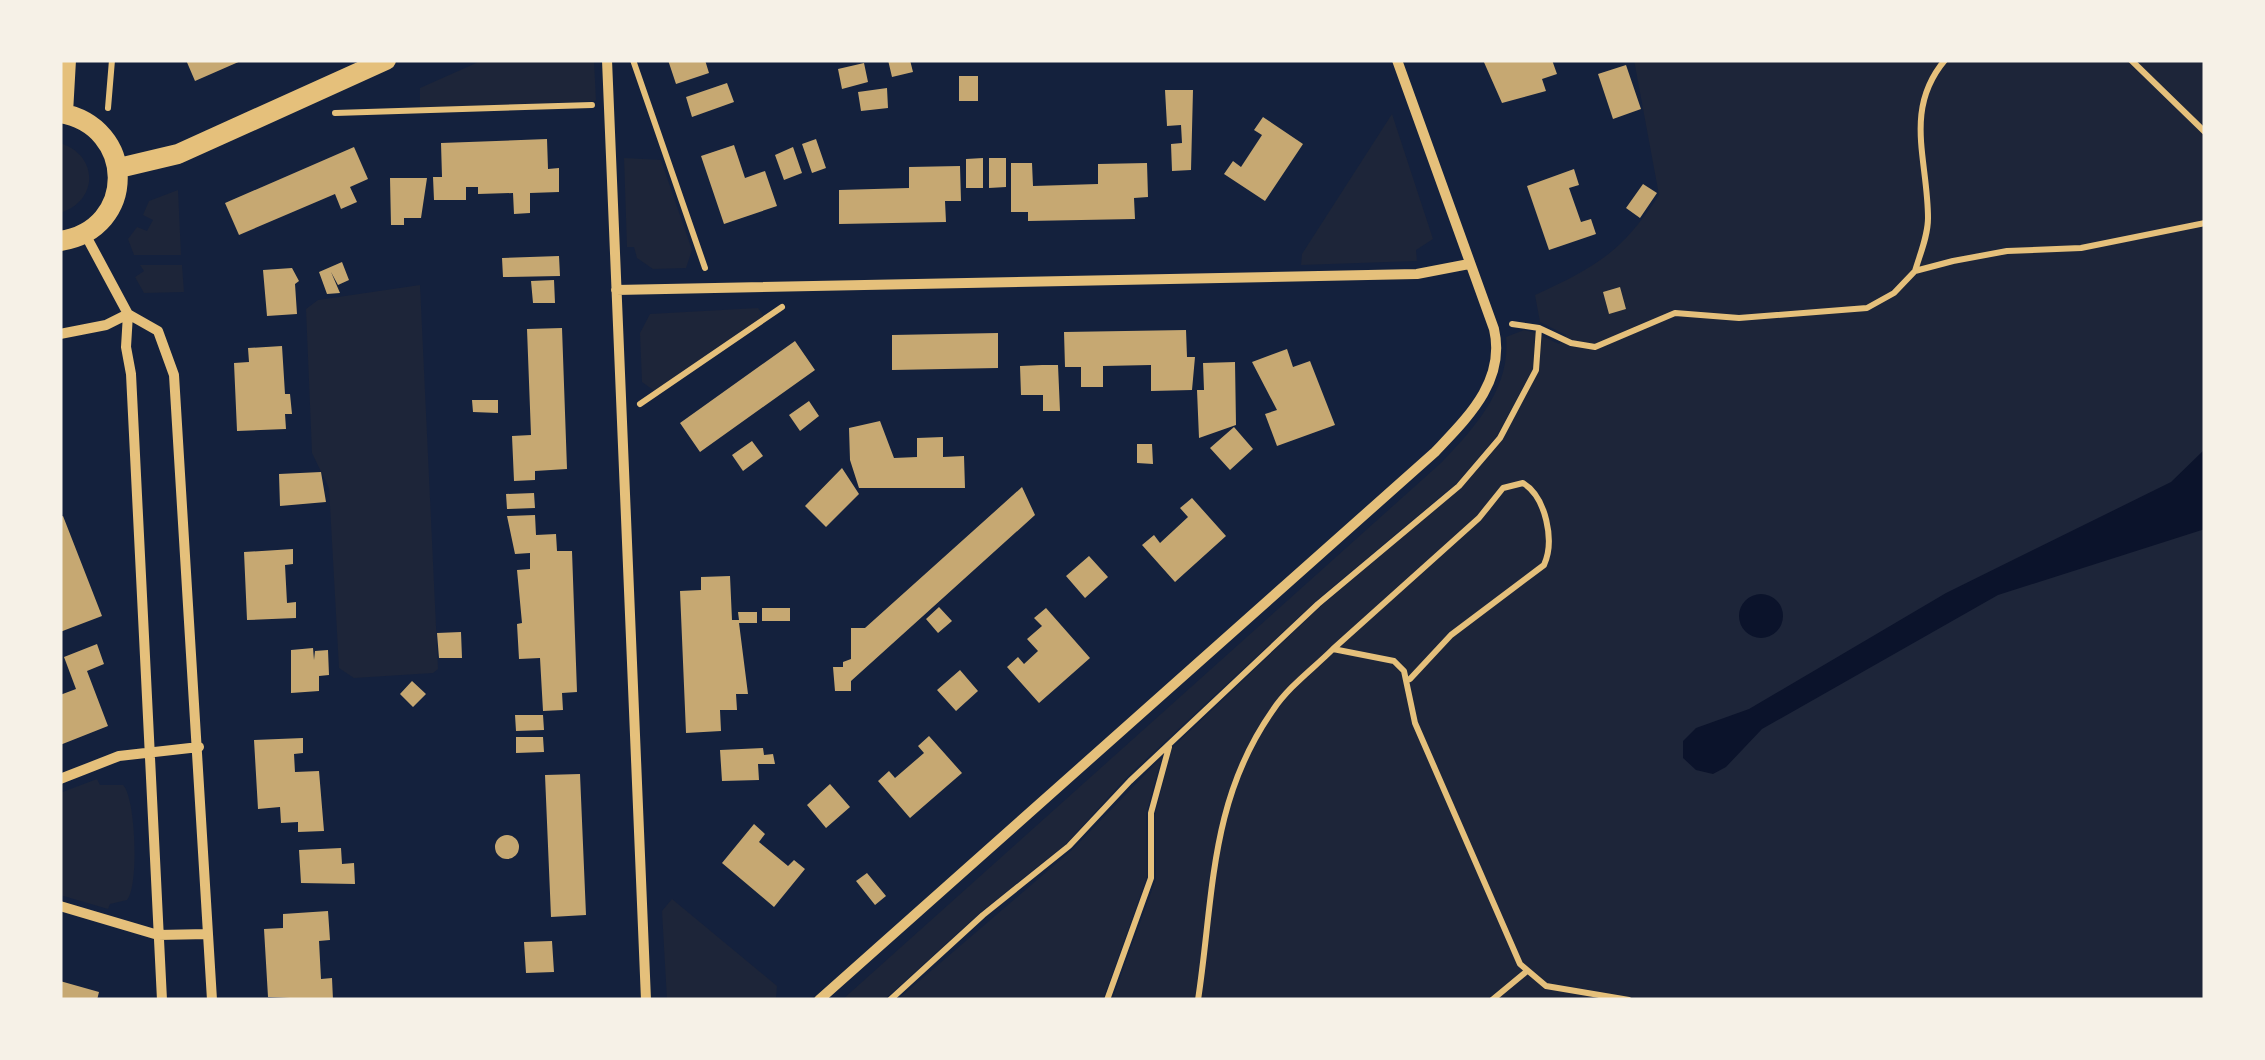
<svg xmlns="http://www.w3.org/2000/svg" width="2265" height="1060" font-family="'Nunito Sans',sans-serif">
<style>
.green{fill:#1d2539}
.water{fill:#0b132b}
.building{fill:#c6a872}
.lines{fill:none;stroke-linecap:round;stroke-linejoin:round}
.path{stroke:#e5c07b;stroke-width:6}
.minor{stroke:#e5c07b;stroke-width:10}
.secondary{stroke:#e5c07b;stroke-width:20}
</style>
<rect width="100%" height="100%" fill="#14213d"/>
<path class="green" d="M 483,60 L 594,60 L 596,101 L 420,108 L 420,88 Z
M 1634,60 L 2205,60 L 2205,1000 L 1112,1000 L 1156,879 L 1155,814 L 1172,748 L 1321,606 L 1460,488 L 1501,440 L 1538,372 L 1540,335 L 1559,344 L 1566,335 L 1540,322 L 1535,295 C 1596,267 1622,252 1659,195 Z
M 1392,114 L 1433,239 L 1416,250 L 1417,261 L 1301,265 L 1302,254 Z
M 60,143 C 99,155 99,201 60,213 Z
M 624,158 L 661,160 L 692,250 L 686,268 L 653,269 L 637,258 L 634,247 L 627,247 Z
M 178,190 L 181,255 L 134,255 L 128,239 L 137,227 L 147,231 L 153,220 L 143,215 L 149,201 Z
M 140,265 L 182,265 L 184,292 L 144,293 L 135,277 L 144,271 Z
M 420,285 L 438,669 L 433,673 L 354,678 L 339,668 L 329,488 L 312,453 L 306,309 L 318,300 Z
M 758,308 L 764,316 L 656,392 L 642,382 L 640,333 L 650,314 Z
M 1524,330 L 1536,333 L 1533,369 L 1497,436 L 1457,483 L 1316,601 L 1127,777 L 1066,844 L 981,912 L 884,1000 L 842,1000 L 1442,462 C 1475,427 1511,388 1506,337 Z
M 1162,757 L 1146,814 L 1147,877 L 1103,1000 L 897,1000 L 1072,850 Z
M 97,779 L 100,785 L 123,785 C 136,798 139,887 127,900 L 110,904 L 108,909 L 60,895 L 60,793 Z
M 672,899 L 777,986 L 776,998 L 667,1000 L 662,911 Z"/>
<path class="water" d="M 2205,449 L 2205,529 L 1998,595 L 1762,729 L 1726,767 L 1713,774 L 1696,770 L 1683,758 L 1683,741 L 1696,728 L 1749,709 L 1946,593 L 2171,482 Z
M1739 616a22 22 0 1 1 44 0a22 22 0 1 1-44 0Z"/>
<path class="building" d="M 186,60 L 243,60 L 195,81 Z
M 668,60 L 705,60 L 709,73 L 676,84 Z
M 888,60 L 910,60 L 913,72 L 892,77 Z
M 1483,60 L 1552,60 L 1557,74 L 1542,79 L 1546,91 L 1502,103 Z
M 864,63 L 868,82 L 842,89 L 838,69 Z
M 1626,65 L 1641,109 L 1613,119 L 1598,74 Z
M 959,76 L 978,76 L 978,101 L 959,101 Z
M 727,83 L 734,102 L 692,117 L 686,97 Z
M 887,88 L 888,108 L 861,111 L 858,92 Z
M 1165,90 L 1193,90 L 1191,170 L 1172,171 L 1171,144 L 1182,143 L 1181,125 L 1167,126 Z
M 1263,117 L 1303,144 L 1265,201 L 1224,174 L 1233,161 L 1241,167 L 1262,135 L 1254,130 Z
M 547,139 L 548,169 L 559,168 L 559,192 L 530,193 L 530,213 L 514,214 L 513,193 L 478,194 L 478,187 L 466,187 L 466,200 L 434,200 L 433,177 L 442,177 L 441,143 Z
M 816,139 L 826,168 L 812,173 L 802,144 Z
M 734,145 L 745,178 L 765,171 L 777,206 L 724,224 L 701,156 Z
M 354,147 L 368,179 L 350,187 L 357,202 L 341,209 L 335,194 L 239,235 L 225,203 Z
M 793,147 L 802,173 L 784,180 L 775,155 Z
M 983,158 L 983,188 L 966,188 L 966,159 Z
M 989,158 L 1006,158 L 1006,187 L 989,188 Z
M 1011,163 L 1032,163 L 1033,186 L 1098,184 L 1098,164 L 1147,163 L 1148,197 L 1134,198 L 1135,219 L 1028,221 L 1028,212 L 1011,212 Z
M 960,166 L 961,201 L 945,201 L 946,222 L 839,224 L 839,190 L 909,188 L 909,167 Z
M 1574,169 L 1579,185 L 1569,188 L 1581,222 L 1591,219 L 1596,234 L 1549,250 L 1527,186 Z
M 390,178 L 427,178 L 421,218 L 404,218 L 404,225 L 391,225 Z
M 1643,184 L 1657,193 L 1640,218 L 1626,208 Z
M 559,256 L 560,276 L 503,277 L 502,258 Z
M 342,262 L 349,280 L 338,285 L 331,272 L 340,293 L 327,294 L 319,272 Z
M 292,268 L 299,281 L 295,284 L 297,314 L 267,316 L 263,270 Z
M 554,280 L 555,303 L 533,303 L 531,281 Z
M 1620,287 L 1626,309 L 1609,314 L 1603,292 Z
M 562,328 L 567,469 L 535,471 L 535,480 L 514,481 L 512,436 L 531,435 L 527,329 Z
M 1186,330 L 1187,357 L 1195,357 L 1192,390 L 1151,391 L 1151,365 L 1103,366 L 1103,387 L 1081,387 L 1081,367 L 1065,367 L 1064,332 Z
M 998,333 L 998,368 L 892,370 L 892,335 Z
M 795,341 L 815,370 L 700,452 L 680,423 Z
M 282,346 L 285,394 L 290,394 L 292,414 L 285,414 L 286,429 L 237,431 L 234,363 L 249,362 L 248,348 Z
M 1287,349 L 1293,367 L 1310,361 L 1335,425 L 1277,446 L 1265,414 L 1277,410 L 1252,362 Z
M 1235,362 L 1236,425 L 1199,438 L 1197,390 L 1204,390 L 1203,363 Z
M 1042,365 L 1058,365 L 1060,411 L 1043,411 L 1043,395 L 1021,395 L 1020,366 Z
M 472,400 L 498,400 L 498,413 L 473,412 Z
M 809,401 L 819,416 L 800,431 L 789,415 Z
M 880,421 L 894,458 L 917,457 L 917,438 L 943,437 L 943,457 L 964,456 L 965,488 L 859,488 L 850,460 L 849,428 Z
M 1234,427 L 1253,449 L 1230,470 L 1210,448 Z
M 752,441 L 763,456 L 743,471 L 732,455 Z
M 1137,444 L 1152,444 L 1153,464 L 1137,463 Z
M 842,468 L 859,494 L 826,527 L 805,506 Z
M 321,472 L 326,502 L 280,506 L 279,474 Z
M 1022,487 L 1035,515 L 851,681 L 851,691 L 835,691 L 833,667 L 843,667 L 843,662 L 851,659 L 851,628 L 865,628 Z
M 534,493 L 535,508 L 507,509 L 506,494 Z
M 1192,498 L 1226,536 L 1175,582 L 1142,545 L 1154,535 L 1160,543 L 1188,517 L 1180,508 Z
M 535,515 L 536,535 L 556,534 L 557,551 L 572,551 L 577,692 L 562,693 L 563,710 L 543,711 L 540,658 L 519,659 L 517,624 L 522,623 L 517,570 L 530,569 L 530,553 L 515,554 L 507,516 Z
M 63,516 L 102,616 L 60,632 L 60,517 Z
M 293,549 L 293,564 L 285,565 L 287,603 L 296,602 L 296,618 L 247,620 L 244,552 Z
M 1089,556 L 1108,577 L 1085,598 L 1066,576 Z
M 730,576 L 732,620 L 739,620 L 738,612 L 757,612 L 757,623 L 739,623 L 748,694 L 736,694 L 737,710 L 720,710 L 721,731 L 686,733 L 680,591 L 701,590 L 701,577 Z
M 939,607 L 952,621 L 938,633 L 926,619 Z
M 762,608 L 790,608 L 790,621 L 762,621 Z
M 1046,608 L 1090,658 L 1039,703 L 1007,667 L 1018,657 L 1024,664 L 1038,651 L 1027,639 L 1042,626 L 1034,618 Z
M 461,632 L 462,658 L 439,658 L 437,633 Z
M 97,644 L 104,664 L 87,671 L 108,726 L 60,745 L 60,695 L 76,689 L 64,657 Z
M 313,648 L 314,660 L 315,651 L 328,650 L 329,675 L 319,676 L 319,691 L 291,693 L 291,650 Z
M 960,670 L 978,691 L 956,711 L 937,690 Z
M 412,681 L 426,694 L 413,707 L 400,694 Z
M 515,715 L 543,715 L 544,730 L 516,731 Z
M 929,736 L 962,773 L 910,818 L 878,781 L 889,771 L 895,778 L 924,753 L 918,746 Z
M 516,737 L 543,737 L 544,752 L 516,753 Z
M 303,738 L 303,753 L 294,754 L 295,772 L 319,771 L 324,831 L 298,832 L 298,822 L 281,823 L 280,807 L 258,809 L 254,740 Z
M 763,748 L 764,755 L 773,754 L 775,764 L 758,764 L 759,780 L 722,781 L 720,750 Z
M 580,774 L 586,915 L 551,917 L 545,775 Z
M 830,784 L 850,807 L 826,828 L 807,805 Z
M 754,824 L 765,834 L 759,842 L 788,866 L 794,860 L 805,869 L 774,907 L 722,863 Z
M495 847a12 12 0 1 1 24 0a12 12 0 1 1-24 0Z
M 341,848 L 342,864 L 354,863 L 355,884 L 301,883 L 299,850 Z
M 867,873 L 886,896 L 875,905 L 856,881 Z
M 328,911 L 330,940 L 319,941 L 321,979 L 332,978 L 333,1000 L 268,997 L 264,929 L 283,928 L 283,914 Z
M 552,941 L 554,972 L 526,973 L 524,942 Z
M 60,981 L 99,992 L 97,1000 L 60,1000 Z"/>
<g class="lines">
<path class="path" d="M 633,60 L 705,268
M 2131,60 L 2205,132
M 108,108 L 112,60
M 335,113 L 592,105
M 1915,271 C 1920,254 1928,236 1928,218 C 1928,160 1903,110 1945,60
M 1512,324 L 1539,328 L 1571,343 L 1595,347 L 1675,313 L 1739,318 L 1867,308 L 1894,293 L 1915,271 L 1953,261 L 2007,251 L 2081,248 L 2205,223
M 640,404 L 782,307
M 1333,649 L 1479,518 L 1503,488 L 1523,483 C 1546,497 1555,541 1544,565 L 1451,635 L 1410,679
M 890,1000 L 983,915 L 1069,846 L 1130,781 L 1318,604 L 1459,486 L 1500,438 L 1536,370 L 1539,328
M 1107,1000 L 1151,878 L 1151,813 L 1169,747
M 1198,1000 C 1214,895 1209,801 1273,710 C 1289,686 1313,669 1333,649 L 1394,661 L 1404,671 L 1415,723 L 1520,964 L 1546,986 L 1629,1000
M 1492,1000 L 1527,971"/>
<path class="minor" d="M 607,60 L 646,1000
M 85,234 L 128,314 L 126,347 L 131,374 L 162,1000
M 616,290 L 1417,274 L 1469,264
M 128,314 L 158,331 L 174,375 L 212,1000
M 60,334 L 106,325 L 128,314
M 60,779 L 119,756 L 199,747
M 60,906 L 158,935 L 208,934
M 819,1000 L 1435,452 C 1468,417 1506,381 1494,329 L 1397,60"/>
<path class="secondary" d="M 60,113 C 136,126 138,229 60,241
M 63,113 L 66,60
M 119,168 L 178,154 L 386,60"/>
</g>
<rect width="2265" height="1060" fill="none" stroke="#f6f1e7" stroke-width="125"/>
</svg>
